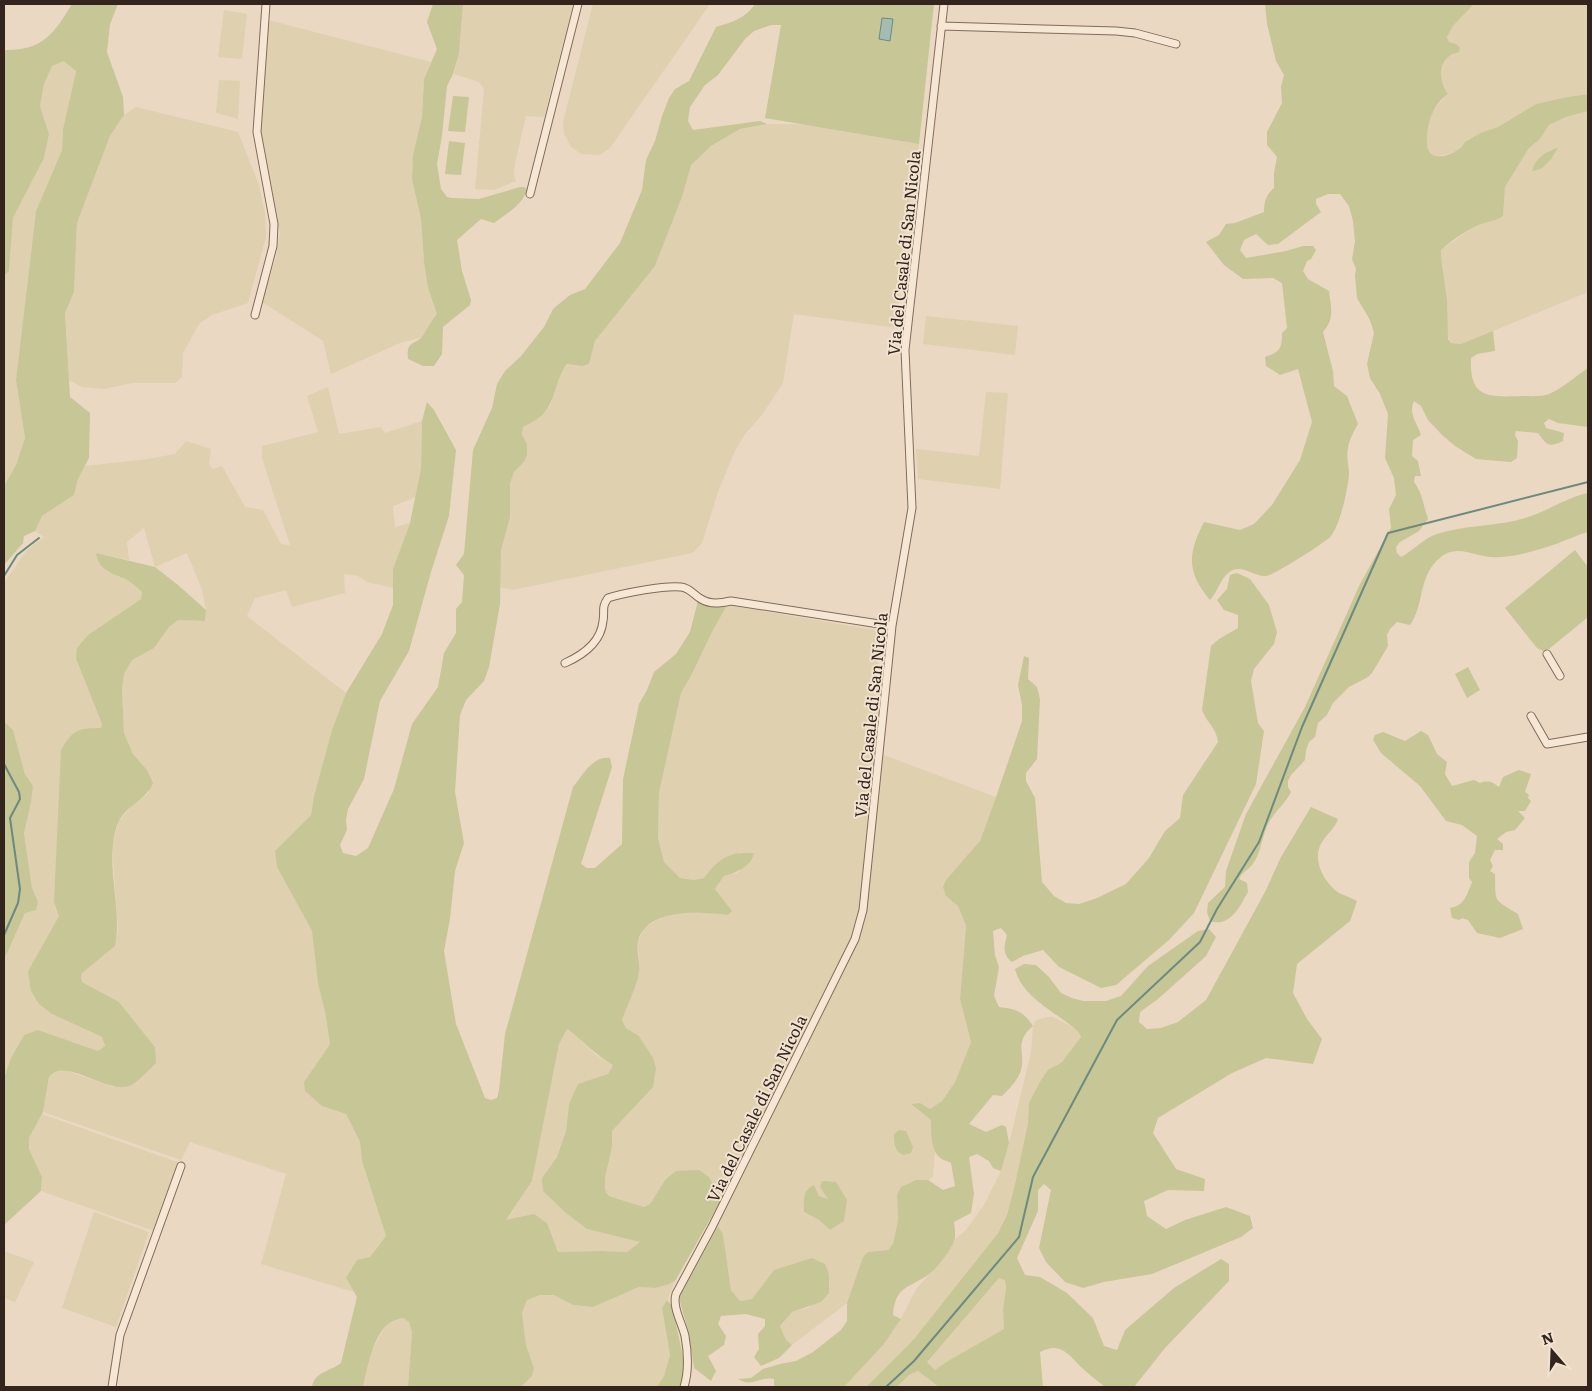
<svg xmlns="http://www.w3.org/2000/svg" width="1592" height="1391" font-family="Literata,serif">
<style>
.farmland{fill:#dfd0b0;fill-rule:evenodd}
.green{fill:#c7c697;fill-rule:evenodd}
.water{fill:#a4bdb2;stroke:#6c8a7e}
.lines{fill:none;stroke-linecap:round;stroke-linejoin:round}
.stream{stroke:#6c8a7e;stroke-width:2}
.minor-casing{stroke:#836a5a;stroke-width:9}
.minor{stroke:#f6e7d4;stroke-width:7}
.labels{text-anchor:middle;dominant-baseline:central;stroke-width:4;stroke-linejoin:round;paint-order:stroke}
.street-label{font-size:16px;fill:#33251e;stroke:#f2e3d1}
</style>
<rect width="100%" height="100%" fill="#ead8c2"/>
<path class="farmland" d="M 463,4 L 573,4 L 544,117 L 526,116 L 515,163 L 514,175 L 516,181 L 494,190 L 475,189 L 484,89 L 479,82 L 454,74 L 459,54 Z
M 593,4 L 710,4 L 610,148 L 600,155 L 581,154 L 571,147 L 564,134 L 563,122 Z
M 1474,4 L 1588,4 L 1588,94 L 1536,104 L 1498,127 L 1480,133 L 1466,141 L 1464,145 L 1456,152 L 1437,156 L 1432,154 L 1428,150 L 1426,139 L 1433,110 L 1448,94 L 1443,88 L 1442,75 L 1443,63 L 1446,58 L 1454,54 L 1447,37 L 1453,26 Z
M 224,10 L 247,14 L 242,59 L 218,57 Z
M 268,20 L 431,62 L 424,79 L 422,117 L 413,155 L 412,179 L 421,219 L 424,262 L 428,288 L 437,314 L 423,337 L 400,343 L 331,374 L 323,341 L 262,302 L 276,257 L 280,233 L 262,152 L 260,130 Z
M 64,61 L 76,70 L 63,129 L 62,150 L 36,211 L 16,380 L 25,438 L 16,465 L 4,486 L 4,276 L 9,271 L 13,218 L 44,158 L 49,134 L 40,106 L 44,84 L 52,66 Z
M 219,80 L 240,81 L 238,119 L 216,113 Z
M 136,107 L 238,132 L 259,185 L 265,214 L 266,237 L 248,303 L 212,315 L 199,324 L 183,353 L 182,377 L 175,383 L 133,383 L 104,389 L 82,387 L 69,380 L 65,312 L 74,292 L 77,223 L 110,136 L 124,115 Z
M 1588,111 L 1588,292 L 1461,344 L 1451,343 L 1447,334 L 1447,300 L 1441,257 L 1441,250 L 1468,231 L 1483,223 L 1499,219 L 1503,216 L 1505,187 L 1529,148 L 1540,139 L 1549,125 L 1566,117 ZM 1557,147 L 1547,165 L 1535,171 L 1533,167 L 1550,150 Z
M 767,124 L 804,124 L 919,144 L 902,246 L 897,328 L 794,314 L 783,383 L 762,415 L 745,434 L 735,451 L 719,489 L 702,543 L 693,553 L 512,590 L 500,587 L 501,550 L 510,518 L 510,485 L 514,472 L 524,462 L 527,444 L 522,434 L 523,427 L 541,416 L 550,406 L 562,371 L 568,364 L 582,366 L 589,364 L 595,341 L 655,266 L 682,197 L 690,165 L 711,146 L 740,129 Z
M 926,316 L 1018,326 L 1015,355 L 923,344 Z
M 328,387 L 339,434 L 381,427 L 385,433 L 422,421 L 421,469 L 416,497 L 393,506 L 395,527 L 410,523 L 393,569 L 393,588 L 367,582 L 358,576 L 344,574 L 345,593 L 292,607 L 286,590 L 255,598 L 247,616 L 346,693 L 332,731 L 314,796 L 311,815 L 275,851 L 277,867 L 312,931 L 318,984 L 325,1011 L 330,1044 L 304,1082 L 322,1106 L 346,1114 L 360,1142 L 362,1161 L 386,1236 L 370,1257 L 346,1278 L 354,1292 L 261,1264 L 286,1174 L 190,1142 L 181,1160 L 43,1112 L 49,1077 L 52,1072 L 62,1069 L 113,1087 L 155,1047 L 119,1002 L 82,982 L 81,974 L 115,946 L 118,930 L 112,844 L 119,821 L 131,807 L 149,793 L 147,770 L 133,754 L 124,733 L 122,690 L 124,674 L 132,660 L 154,648 L 169,627 L 178,620 L 205,621 L 206,610 L 202,590 L 187,553 L 155,567 L 144,528 L 127,542 L 129,560 L 96,553 L 106,571 L 130,581 L 142,592 L 141,599 L 88,635 L 76,660 L 102,724 L 54,902 L 59,916 L 28,971 L 52,1014 L 102,1037 L 105,1046 L 98,1051 L 38,1030 L 24,1035 L 11,1058 L 4,1078 L 4,960 L 25,913 L 38,902 L 32,888 L 24,833 L 33,786 L 25,774 L 13,730 L 4,721 L 4,583 L 26,551 L 44,537 L 35,531 L 42,516 L 74,495 L 78,479 L 85,466 L 148,459 L 175,454 L 186,441 L 211,449 L 209,464 L 213,469 L 222,466 L 245,507 L 263,510 L 281,544 L 290,545 L 262,458 L 262,446 L 318,432 L 307,396 Z
M 986,392 L 1008,393 L 1000,489 L 918,479 L 916,449 L 979,456 Z
M 732,606 L 881,631 L 874,699 L 878,709 L 859,909 L 851,939 L 721,1200 L 709,1177 L 665,1180 L 650,1204 L 644,1207 L 609,1196 L 605,1190 L 605,1178 L 612,1147 L 612,1131 L 653,1087 L 653,1058 L 639,1036 L 626,1028 L 622,1020 L 639,973 L 638,941 L 644,928 L 666,915 L 703,912 L 728,915 L 724,901 L 715,889 L 724,876 L 737,873 L 753,858 L 754,853 L 741,852 L 710,870 L 704,878 L 694,880 L 680,878 L 664,863 L 658,838 L 659,793 L 681,693 L 691,676 L 712,632 L 726,607 Z
M 881,754 L 996,797 L 980,841 L 969,856 L 946,896 L 958,906 L 966,926 L 960,999 L 971,1042 L 955,1082 L 942,1101 L 930,1109 L 920,1103 L 912,1105 L 931,1120 L 932,1141 L 935,1150 L 933,1177 L 928,1180 L 916,1180 L 897,1193 L 898,1220 L 893,1244 L 888,1250 L 868,1252 L 863,1257 L 847,1303 L 792,1345 L 786,1340 L 780,1326 L 792,1312 L 811,1307 L 774,1270 L 752,1299 L 740,1301 L 731,1290 L 723,1234 L 718,1226 L 803,1053 L 808,1051 L 807,1041 L 860,932 ZM 814,1185 L 819,1196 L 828,1199 L 830,1230 L 819,1220 L 804,1212 Z
M 1047,1017 L 1053,1017 L 1076,1029 L 1081,1037 L 1078,1043 L 1062,1062 L 1057,1064 L 1029,1103 L 1028,1123 L 1015,1184 L 1007,1215 L 998,1233 L 914,1339 L 866,1387 L 844,1387 L 884,1344 L 901,1319 L 916,1289 L 943,1260 L 955,1239 L 965,1231 L 984,1205 L 1001,1171 L 1009,1143 L 1031,1053 L 1033,1026 L 1036,1020 Z
M 566,1029 L 580,1039 L 596,1055 L 613,1065 L 608,1074 L 569,1104 L 566,1131 L 557,1157 L 542,1178 L 587,1229 L 641,1242 L 627,1252 L 601,1251 L 558,1252 L 547,1223 L 506,1221 L 532,1181 L 559,1044 Z
M 42,1114 L 180,1163 L 154,1231 L 41,1191 L 42,1177 L 29,1149 L 29,1138 Z
M 94,1212 L 149,1232 L 116,1327 L 62,1308 Z
M 4,1251 L 34,1262 L 15,1302 L 4,1298 Z
M 999,1278 L 1005,1280 L 1006,1288 L 1003,1309 L 1005,1329 L 948,1361 L 936,1370 L 926,1362 Z
M 675,1281 L 667,1300 L 662,1308 L 670,1355 L 664,1376 L 657,1387 L 521,1387 L 532,1376 L 534,1368 L 526,1345 L 522,1313 L 527,1300 L 540,1295 L 555,1295 L 573,1305 L 593,1307 L 639,1287 L 655,1288 L 667,1285 Z
M 403,1318 L 409,1322 L 412,1332 L 408,1387 L 363,1387 L 368,1359 L 380,1335 L 387,1324 Z
M 918,1371 L 939,1387 L 897,1387 L 909,1375 Z"/>
<path class="green" d="M 72,4 L 118,4 L 110,24 L 107,52 L 123,97 L 124,115 L 110,136 L 77,223 L 74,292 L 65,313 L 70,397 L 90,413 L 89,458 L 78,479 L 74,495 L 42,516 L 35,531 L 24,536 L 23,543 L 4,565 L 4,486 L 16,465 L 25,438 L 16,380 L 36,211 L 62,150 L 63,129 L 76,71 L 64,61 L 52,66 L 44,84 L 40,106 L 49,134 L 44,158 L 13,218 L 9,271 L 4,276 L 4,50 C 42,51 54,34 72,4 Z
M 433,4 L 463,4 L 459,54 L 453,74 L 447,86 L 442,136 L 437,164 L 441,189 L 447,197 L 452,198 L 479,199 L 520,187 L 524,187 L 527,189 C 523,205 507,213 494,223 L 481,219 L 457,240 L 462,271 L 471,300 L 470,305 L 443,327 L 442,354 L 434,366 L 423,366 L 408,359 C 406,338 416,347 424,334 C 428,327 432,320 437,314 L 428,288 L 424,262 L 421,219 L 412,179 L 413,155 L 422,117 L 424,79 L 437,49 L 427,22 Z
M 755,4 L 934,4 L 919,144 L 765,118 L 781,25 L 771,25 L 754,31 L 745,39 L 718,75 L 705,85 L 690,107 L 688,121 L 693,130 L 760,121 L 767,124 L 740,129 L 711,146 L 691,165 L 682,197 L 655,266 L 595,341 L 589,364 L 582,366 L 567,364 C 555,379 556,404 540,417 C 535,421 528,424 523,427 L 522,434 L 527,444 L 527,455 L 524,462 L 514,472 L 510,484 L 510,518 L 501,550 L 500,604 L 489,667 L 484,681 L 466,700 L 460,715 L 455,792 L 464,843 L 455,871 L 450,919 L 444,951 L 456,1024 L 485,1098 L 491,1100 L 497,1098 L 499,1090 L 505,1034 L 573,787 C 583,775 593,755 610,758 L 612,767 L 581,864 L 587,868 L 595,868 L 622,844 L 623,779 L 639,704 L 647,690 L 654,672 L 676,654 L 690,632 L 698,601 L 711,607 L 726,607 L 712,632 L 691,676 L 681,693 L 659,793 L 658,838 L 664,862 L 680,878 L 694,880 L 704,878 C 718,859 729,851 754,853 C 752,866 736,873 724,876 L 715,889 L 732,911 L 728,915 C 702,912 647,907 638,941 C 636,951 640,962 639,972 C 637,986 627,1006 622,1020 L 626,1028 L 639,1036 L 653,1058 L 656,1068 L 653,1087 L 612,1131 L 612,1147 L 605,1178 L 605,1190 L 609,1196 L 644,1207 L 650,1204 L 665,1180 L 676,1171 L 699,1170 L 709,1177 L 721,1200 L 675,1281 L 667,1285 L 655,1288 L 639,1287 L 593,1307 L 573,1305 L 554,1295 L 540,1295 L 527,1300 L 522,1313 L 526,1345 L 534,1368 L 532,1376 L 521,1387 L 408,1387 L 412,1332 L 409,1322 L 403,1318 C 398,1319 392,1321 388,1324 C 373,1336 367,1369 363,1387 L 312,1387 C 314,1372 331,1371 341,1363 L 357,1297 L 346,1278 L 357,1260 L 370,1257 L 386,1236 L 362,1161 L 360,1142 L 346,1114 L 322,1106 L 305,1091 L 304,1082 L 330,1044 L 325,1011 L 318,984 L 312,931 L 277,867 L 275,851 L 311,815 L 314,796 L 332,730 L 346,693 L 382,634 L 393,605 L 393,569 L 410,523 L 421,469 L 422,421 L 427,402 L 434,410 L 456,450 L 449,516 L 431,572 L 409,651 L 380,701 L 364,779 L 348,809 L 346,820 L 347,830 L 340,845 L 343,853 L 356,856 L 368,848 L 394,789 L 412,724 L 438,687 L 444,653 L 456,633 L 456,609 L 462,602 L 464,575 L 456,565 L 464,554 L 473,450 L 492,408 L 497,384 L 505,371 L 521,356 L 544,327 L 553,309 L 570,295 L 585,289 L 620,243 L 642,190 L 646,160 L 655,141 L 662,116 L 669,98 L 675,89 L 689,81 L 716,27 C 732,22 745,19 755,4 ZM 567,1029 C 584,1041 594,1054 613,1065 L 608,1074 L 578,1084 L 569,1104 L 566,1131 L 557,1157 L 542,1178 L 543,1191 L 566,1213 L 587,1229 L 640,1242 L 627,1252 L 601,1251 L 558,1252 L 547,1223 L 534,1214 L 506,1220 L 532,1181 L 559,1044 Z
M 1265,4 L 1474,4 L 1453,26 L 1447,37 L 1449,42 L 1456,44 L 1460,48 L 1459,52 C 1455,53 1450,55 1447,58 C 1438,66 1441,86 1448,94 C 1442,98 1435,106 1433,112 C 1429,120 1424,143 1429,151 C 1436,163 1461,152 1465,142 L 1480,133 L 1498,127 L 1536,104 L 1563,98 L 1588,94 L 1588,111 L 1566,117 L 1549,125 L 1540,139 L 1529,148 L 1505,187 L 1503,216 C 1497,221 1489,221 1481,224 C 1467,230 1453,239 1441,250 L 1441,257 L 1447,300 L 1448,339 L 1451,343 L 1461,344 L 1493,331 L 1495,351 L 1477,354 L 1471,358 C 1469,399 1488,397 1522,396 C 1530,396 1542,397 1549,394 C 1563,388 1576,376 1588,368 L 1588,427 L 1558,423 L 1549,419 L 1544,423 L 1546,428 L 1564,433 L 1563,441 C 1548,448 1547,445 1538,433 L 1516,431 L 1515,435 L 1518,441 L 1517,458 L 1511,462 L 1476,459 L 1455,446 L 1442,435 L 1428,420 L 1421,406 L 1414,401 C 1408,413 1417,423 1421,435 L 1413,440 L 1412,456 L 1418,461 L 1421,476 L 1415,476 L 1414,482 C 1423,494 1423,505 1428,519 L 1419,531 L 1400,542 L 1396,547 L 1397,553 L 1401,557 C 1414,550 1424,538 1437,534 C 1468,524 1501,527 1531,516 C 1551,509 1568,497 1588,493 L 1588,532 C 1577,535 1567,540 1556,544 C 1539,550 1518,556 1500,557 C 1474,560 1455,537 1433,565 C 1419,583 1423,607 1410,625 L 1397,622 L 1390,629 L 1387,635 L 1388,646 L 1372,673 L 1368,677 L 1349,687 L 1333,703 L 1327,715 L 1318,723 L 1315,737 L 1309,742 L 1306,750 L 1305,760 L 1291,775 L 1288,781 L 1288,787 L 1291,792 C 1285,804 1275,811 1268,824 C 1262,836 1261,854 1252,865 C 1247,871 1243,871 1239,879 L 1247,883 L 1248,892 C 1240,906 1230,928 1210,921 L 1207,912 L 1208,903 L 1225,887 L 1226,871 L 1246,814 L 1305,707 L 1360,584 L 1391,528 L 1389,509 L 1396,495 L 1394,478 L 1385,458 L 1388,414 L 1380,394 L 1370,378 L 1367,364 L 1374,333 L 1370,320 L 1357,298 L 1355,275 L 1356,269 L 1352,259 L 1355,242 L 1353,221 L 1349,206 L 1340,194 L 1328,194 L 1316,199 L 1316,204 L 1321,212 L 1278,244 L 1268,245 L 1256,234 L 1244,240 L 1240,250 L 1246,258 L 1286,251 L 1303,246 L 1313,246 L 1316,250 L 1311,259 L 1307,261 L 1303,271 L 1308,279 L 1329,291 C 1331,308 1335,318 1323,332 L 1333,371 L 1334,386 L 1347,396 L 1358,424 C 1354,431 1349,440 1348,448 C 1346,457 1349,466 1349,474 C 1348,489 1340,525 1331,536 C 1325,543 1274,575 1266,576 C 1255,577 1244,566 1233,570 C 1221,575 1218,592 1210,600 C 1186,572 1188,553 1204,522 L 1240,530 L 1254,524 L 1272,505 L 1300,460 L 1312,422 L 1298,369 L 1280,375 L 1266,366 L 1265,357 C 1280,352 1282,349 1282,333 L 1287,328 L 1282,283 L 1273,278 L 1243,279 L 1224,265 L 1206,242 L 1219,235 L 1226,224 L 1235,223 L 1264,212 C 1264,202 1266,195 1274,188 L 1274,173 L 1277,157 L 1267,145 L 1267,132 L 1282,103 L 1281,87 L 1284,75 L 1276,61 L 1267,24 Z
M 453,96 L 469,97 L 465,132 L 448,131 Z
M 449,141 L 465,143 L 461,175 L 445,174 Z
M 1558,147 C 1552,158 1546,170 1532,171 C 1535,158 1546,152 1558,147 Z
M 1575,550 L 1588,567 L 1588,617 L 1549,649 L 1543,651 L 1537,648 L 1505,608 Z
M 96,553 L 155,567 L 178,585 L 206,610 L 205,621 L 178,620 L 169,627 L 154,648 L 132,660 L 124,674 L 122,690 L 124,733 L 133,754 L 147,770 L 153,783 C 146,801 125,806 118,823 C 103,861 123,906 115,946 L 81,974 L 82,982 L 119,1002 L 155,1047 L 156,1063 C 150,1069 136,1084 129,1086 C 106,1094 64,1056 49,1077 L 43,1112 L 29,1138 L 29,1149 L 42,1177 L 41,1191 L 4,1225 L 4,1078 L 11,1058 L 24,1035 L 38,1030 L 98,1051 L 105,1046 L 102,1037 L 52,1014 L 39,1004 L 31,991 L 28,971 L 59,916 L 54,902 L 61,750 C 73,730 77,728 101,728 L 102,724 L 76,659 L 77,648 L 88,635 L 141,599 L 142,592 C 138,588 133,584 129,581 C 115,573 99,573 96,553 Z
M 1237,573 L 1250,579 L 1269,605 L 1277,632 L 1274,644 L 1254,669 L 1251,681 L 1258,723 L 1264,731 L 1256,784 L 1194,913 L 1169,940 L 1116,985 L 1101,988 L 1059,967 L 1043,950 L 1023,956 L 1012,962 C 1002,954 1004,947 1007,935 L 1001,928 L 993,931 L 995,955 L 999,967 L 994,996 L 999,1007 C 1016,1009 1023,1011 1033,1026 C 1013,1043 1026,1052 1021,1070 C 1018,1080 1010,1088 1002,1096 L 993,1095 L 969,1124 L 986,1132 L 1002,1125 L 1006,1127 L 1009,1143 L 1001,1171 L 993,1168 L 989,1161 L 977,1154 L 969,1157 L 974,1194 L 971,1213 L 954,1222 C 955,1227 955,1232 955,1237 C 954,1247 937,1269 928,1275 C 909,1288 895,1286 893,1315 L 901,1319 L 884,1344 L 844,1387 L 774,1387 L 774,1379 C 759,1376 753,1388 738,1379 L 751,1378 L 763,1369 L 780,1364 L 796,1361 L 813,1352 L 841,1330 L 847,1321 L 847,1303 L 863,1257 L 868,1252 L 888,1250 L 893,1244 L 898,1220 L 897,1194 L 901,1187 L 916,1180 L 928,1180 L 943,1190 L 955,1186 L 951,1163 C 948,1161 942,1160 939,1157 C 930,1148 931,1131 931,1120 L 911,1104 L 920,1103 L 930,1109 L 942,1101 L 955,1082 L 971,1042 L 960,999 L 966,926 L 958,906 L 946,896 L 943,887 L 946,880 L 980,841 L 996,797 L 1022,721 L 1022,705 L 1018,685 L 1024,656 L 1029,658 L 1028,679 L 1037,687 L 1040,699 L 1037,759 L 1026,773 L 1026,781 L 1035,798 L 1042,882 L 1054,896 L 1066,903 L 1079,904 L 1097,898 L 1126,884 L 1149,858 L 1165,831 L 1180,818 L 1183,795 L 1218,742 C 1216,727 1207,723 1202,710 L 1211,646 L 1219,639 L 1238,628 L 1238,615 L 1224,610 L 1217,600 L 1227,589 L 1230,575 Z
M 1468,667 L 1480,690 L 1467,698 L 1455,674 Z
M 4,721 L 13,730 L 25,774 L 33,786 L 31,802 L 24,833 L 32,888 L 38,902 L 36,910 L 25,913 L 4,960 Z
M 1421,731 L 1428,735 L 1437,754 L 1447,762 L 1445,774 L 1452,786 L 1474,780 L 1480,783 C 1488,780 1493,782 1499,787 L 1503,777 L 1519,770 L 1531,774 L 1525,792 L 1529,795 L 1528,798 L 1531,801 L 1525,811 L 1518,811 L 1525,818 L 1515,830 L 1506,832 L 1497,839 L 1503,844 L 1503,850 L 1495,850 L 1490,860 L 1493,866 L 1490,871 L 1495,874 C 1496,903 1492,898 1518,914 L 1523,929 L 1500,938 L 1477,933 L 1468,920 L 1462,918 L 1459,920 L 1452,918 L 1450,908 C 1464,906 1467,895 1472,882 L 1469,878 L 1469,862 L 1475,853 L 1477,836 L 1462,825 L 1446,821 L 1420,786 L 1381,753 L 1373,740 L 1375,735 L 1383,732 L 1405,741 Z
M 1311,807 L 1338,819 C 1335,828 1327,834 1322,842 C 1311,859 1324,883 1339,893 C 1345,896 1352,898 1357,901 L 1350,921 L 1297,964 L 1293,993 L 1307,1019 L 1322,1039 L 1313,1064 L 1266,1058 L 1232,1073 L 1158,1118 L 1153,1133 L 1176,1169 L 1205,1179 L 1204,1191 L 1168,1190 L 1144,1201 L 1147,1216 L 1166,1229 L 1185,1220 L 1226,1207 L 1250,1216 L 1253,1228 L 1241,1237 L 1152,1274 L 1104,1282 L 1083,1288 L 1065,1282 L 1046,1262 L 1039,1248 L 1051,1190 L 1044,1184 L 1038,1190 L 1038,1211 L 1017,1258 L 1025,1275 L 1040,1277 L 1067,1293 L 1093,1318 L 1104,1346 L 1117,1350 L 1125,1330 L 1174,1288 L 1221,1259 L 1229,1264 L 1229,1281 L 1165,1348 L 1134,1387 L 1105,1387 C 1097,1380 1088,1374 1080,1366 C 1067,1353 1060,1342 1040,1352 L 1043,1387 L 939,1387 L 918,1371 L 909,1375 L 897,1387 L 866,1387 L 914,1339 L 998,1233 L 1007,1215 L 1015,1184 L 1028,1123 L 1029,1103 L 1041,1080 L 1048,1070 L 1062,1062 L 1081,1037 C 1078,1029 1071,1026 1065,1021 C 1046,1007 1021,993 1015,969 L 1024,964 L 1036,965 L 1049,977 L 1061,993 L 1072,998 L 1083,1001 L 1106,1001 L 1121,996 L 1148,966 L 1198,931 L 1209,929 L 1216,937 L 1206,956 L 1158,999 L 1140,1012 L 1139,1022 L 1147,1029 L 1161,1028 L 1178,1022 L 1206,1000 L 1265,892 L 1281,857 ZM 999,1278 L 1005,1280 L 1006,1288 L 1003,1309 L 1004,1329 L 948,1361 L 935,1370 L 927,1362 Z
M 899,1130 L 906,1131 L 913,1147 L 911,1153 L 903,1155 C 894,1150 894,1143 894,1134 Z
M 822,1181 L 836,1182 L 847,1200 L 844,1221 L 830,1230 L 819,1220 L 804,1212 C 804,1201 802,1190 814,1185 L 819,1196 L 828,1199 L 820,1187 Z
M 718,1226 L 723,1234 L 731,1290 L 740,1301 L 752,1299 L 774,1270 L 812,1258 L 825,1264 L 829,1274 L 829,1293 L 821,1302 L 792,1312 L 780,1326 L 786,1340 L 792,1345 L 779,1358 L 761,1366 L 754,1357 L 759,1349 L 758,1334 L 765,1326 L 765,1319 L 746,1314 L 721,1316 L 718,1324 L 726,1336 L 724,1345 L 708,1356 L 716,1371 L 711,1381 L 694,1368 L 689,1334 L 679,1298 Z
M 667,1300 L 672,1306 L 685,1366 L 681,1387 L 657,1387 L 664,1376 L 670,1355 L 662,1308 Z"/>
<path class="water" d="M 882,18 L 893,19 L 890,41 L 879,39 Z"/>
<g class="lines">
<path class="stream" d="M 4,576 L 17,555 L 39,538
M 4,764 L 19,792 L 20,799 L 10,818 L 20,889 L 18,903 L 4,935
M 886,1387 L 914,1361 L 1019,1237 L 1033,1177 L 1117,1020 L 1200,942 L 1217,909 L 1259,842 L 1302,727 L 1388,533 L 1588,482"/>
<defs>
<path id="minor" d="M 941,26 L 1116,31 L 1135,33 L 1176,44
M 530,194 L 578,4
M 255,315 L 273,246 L 274,224 L 257,132 L 266,4
M 1547,654 L 1560,676
M 565,663 C 583,655 601,642 603,621 C 605,610 601,608 608,598 C 623,593 666,585 681,587 C 690,588 694,595 701,599 C 711,605 721,603 731,601 L 892,626
M 1531,716 L 1547,744 L 1588,737
M 112,1387 L 120,1335 L 181,1166
M 684,1387 C 689,1371 688,1353 685,1336 C 682,1323 672,1307 676,1294 L 712,1227 L 855,939 L 863,910 L 892,626 L 912,508 L 905,350 L 944,4"/>
</defs>
<use href="#minor" class="minor-casing"/>
<use href="#minor" class="minor"/>
</g>
<g class="labels">
<g class="street-label">
<text transform="translate(903 253) rotate(-84)">Via del Casale di San Nicola</text>
<text transform="translate(870 715) rotate(-84)">Via del Casale di San Nicola</text>
<text transform="translate(756 1108) rotate(-64)">Via del Casale di San Nicola</text>
</g>
</g>
<rect width="1592" height="1391" fill="none" stroke="#33251e" stroke-width="10"/>
<g transform="translate(1552 1351) rotate(341)" stroke="#f2e3d1" stroke-width="4" paint-order="stroke">
<path d="M0-4L9 19L0 12L-9 19Z" fill="#33251e"/>
<text y="-8" font-size="14" font-weight="bold" text-anchor="middle" fill="#33251e">N</text>
</g>
</svg>
